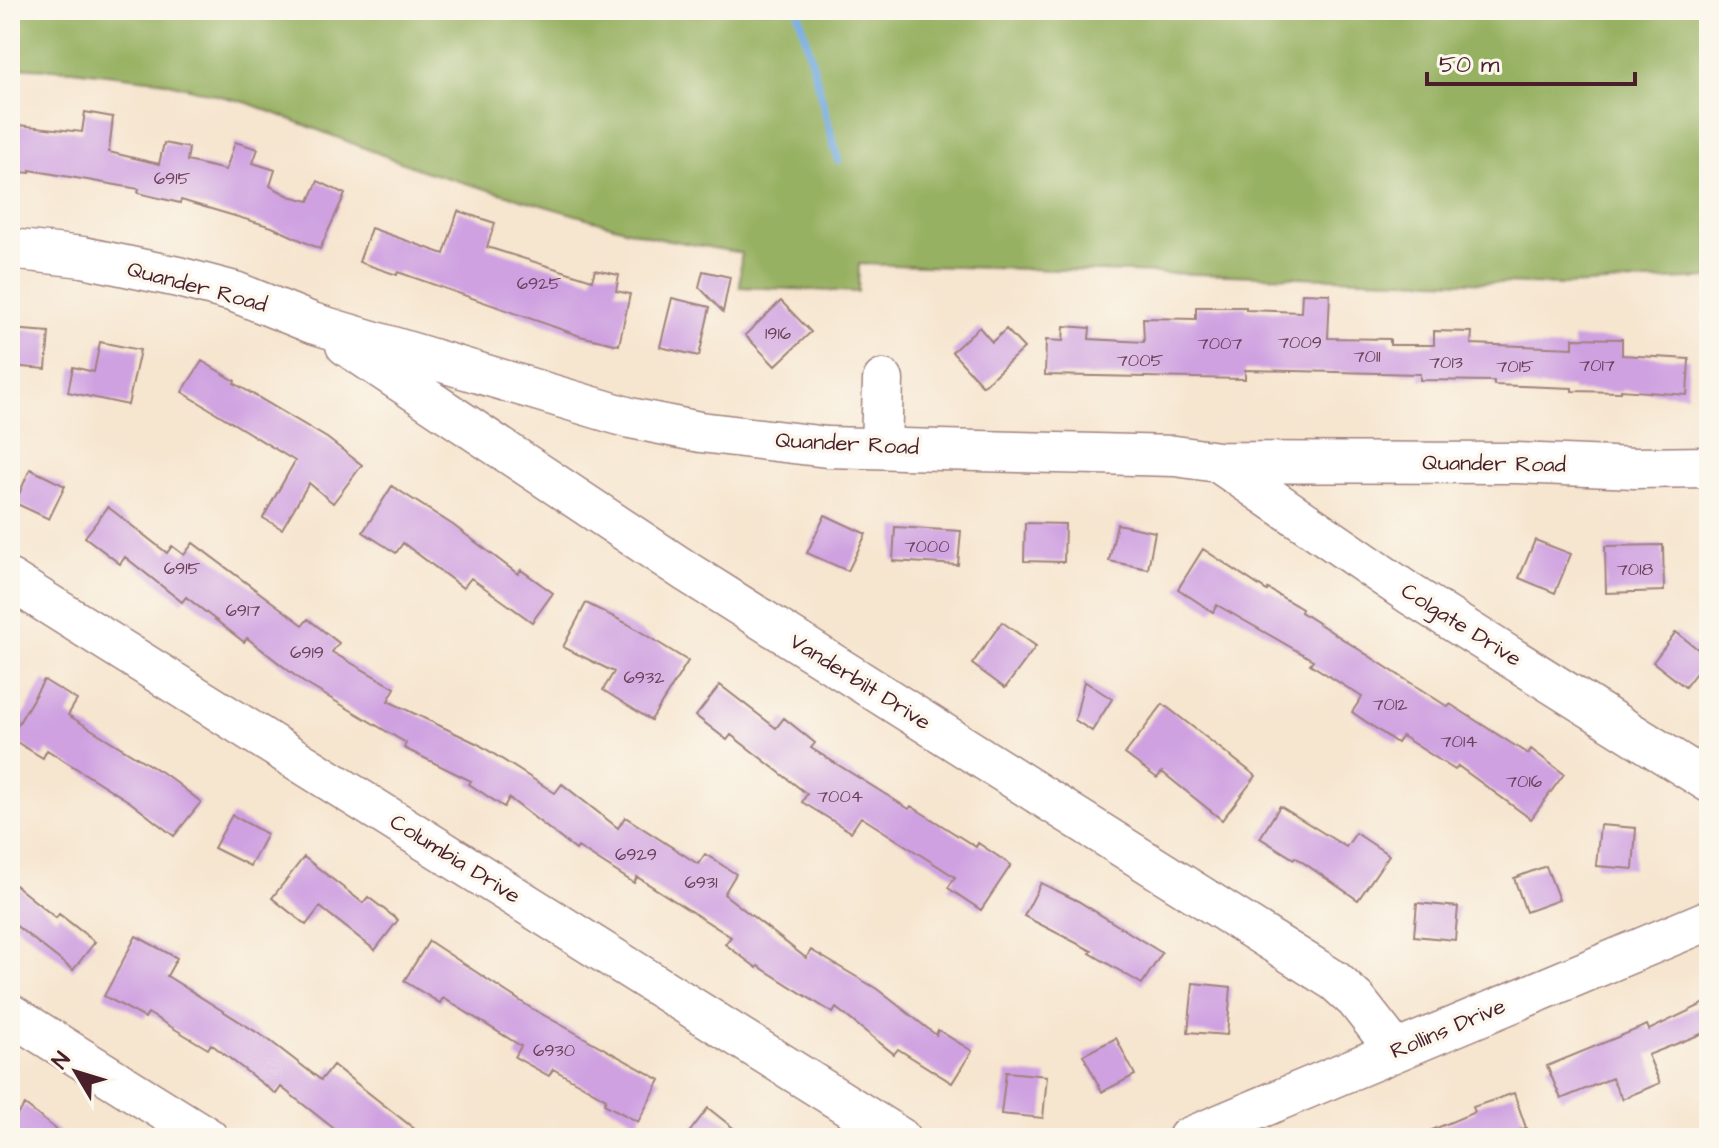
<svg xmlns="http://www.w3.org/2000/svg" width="1719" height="1148" font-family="'Architects Daughter',sans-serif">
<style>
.forest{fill:#97b162;stroke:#706846;stroke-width:2}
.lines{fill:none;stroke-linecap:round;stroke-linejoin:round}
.stream{stroke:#70a9e0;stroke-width:8}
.building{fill:#cfa1e1}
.minor-casing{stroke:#a0827d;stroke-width:43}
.minor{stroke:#fff;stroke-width:40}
.labels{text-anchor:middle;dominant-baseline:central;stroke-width:7;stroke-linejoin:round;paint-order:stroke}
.number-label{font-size:18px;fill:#6b4058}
.street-label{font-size:22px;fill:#4a1f2b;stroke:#fbf7ec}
</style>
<rect width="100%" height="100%" fill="#fbf7ec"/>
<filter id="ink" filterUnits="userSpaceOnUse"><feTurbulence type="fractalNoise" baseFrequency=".0125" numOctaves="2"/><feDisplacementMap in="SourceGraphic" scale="16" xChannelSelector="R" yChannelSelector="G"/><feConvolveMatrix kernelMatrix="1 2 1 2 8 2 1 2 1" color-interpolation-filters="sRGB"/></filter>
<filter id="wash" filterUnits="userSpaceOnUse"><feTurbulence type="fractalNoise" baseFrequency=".006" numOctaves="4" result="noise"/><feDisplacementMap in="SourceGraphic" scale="32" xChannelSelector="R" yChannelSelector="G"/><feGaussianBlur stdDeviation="1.8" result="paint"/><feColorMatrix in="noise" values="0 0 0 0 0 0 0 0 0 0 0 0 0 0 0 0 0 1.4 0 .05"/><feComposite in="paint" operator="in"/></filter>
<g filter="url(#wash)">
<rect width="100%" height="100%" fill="#f6e5cf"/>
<path class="forest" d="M 10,10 L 1709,10 L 1709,278 L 1565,285 L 859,264 L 858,292 L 740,287 L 741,253 L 652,237 L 424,171 L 248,103 L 157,80 L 72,70 L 10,67 Z"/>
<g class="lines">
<path class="stream" d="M 798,10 L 838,160"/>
</g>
<g id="blocks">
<path class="building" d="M 85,112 L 113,117 L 109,152 L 159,164 L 164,143 L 189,148 L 187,161 L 226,170 L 235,142 L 258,149 L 253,163 L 275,170 L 270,186 L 289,196 L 309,201 L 318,181 L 345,194 L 320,249 L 272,227 L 181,200 L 180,203 L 138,193 L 139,189 L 30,170 L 30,173 L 10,171 L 10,124 L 82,132 Z
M 458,211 L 495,223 L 487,247 L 592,280 L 595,270 L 619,275 L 616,291 L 630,294 L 619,345 L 580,336 L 398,272 L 397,275 L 359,262 L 371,228 L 444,254 Z
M 703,271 L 730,277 L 723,312 L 699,287 Z
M 1302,293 L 1330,294 L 1328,338 L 1390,339 L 1390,345 L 1434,345 L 1434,331 L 1472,332 L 1471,344 L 1573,348 L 1573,338 L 1622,339 L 1622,355 L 1689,359 L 1687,395 L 1621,390 L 1621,392 L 1572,391 L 1572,388 L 1494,385 L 1494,381 L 1420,380 L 1420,374 L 1245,370 L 1245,379 L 1045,375 L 1046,340 L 1063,341 L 1064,326 L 1090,328 L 1089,339 L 1144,342 L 1143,318 L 1196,319 L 1196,307 L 1246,307 L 1246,310 L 1301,312 Z
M 672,298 L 710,307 L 699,356 L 660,347 Z
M 781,301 L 811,332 L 775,366 L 745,335 Z
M 979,327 L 992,342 L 1006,329 L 1024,348 L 983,386 L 952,352 Z
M 10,329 L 49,332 L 46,369 L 10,366 Z
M 100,342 L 140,350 L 128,405 L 68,392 L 73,367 L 94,372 Z
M 202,361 L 235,381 L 234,383 L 327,438 L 362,465 L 333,503 L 309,483 L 282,529 L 263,518 L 295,461 L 182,392 Z
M 30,469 L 65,486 L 49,519 L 15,503 Z
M 392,486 L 453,525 L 518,574 L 521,570 L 553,593 L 532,622 L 471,578 L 463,588 L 403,543 L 396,553 L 363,532 Z
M 108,507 L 167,553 L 172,546 L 184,555 L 193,543 L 303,625 L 308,619 L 339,643 L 332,652 L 395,688 L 388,701 L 478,744 L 555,793 L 562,784 L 618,828 L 625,817 L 698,864 L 705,854 L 736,874 L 724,894 L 806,958 L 811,950 L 877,989 L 936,1035 L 938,1030 L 972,1051 L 952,1083 L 898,1049 L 894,1054 L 836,1008 L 833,1013 L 758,966 L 757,968 L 725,944 L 731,937 L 637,877 L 634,883 L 578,847 L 576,850 L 509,798 L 504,807 L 469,784 L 471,781 L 404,748 L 406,743 L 303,682 L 247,638 L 244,642 L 186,597 L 182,602 L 125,557 L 120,564 L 85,537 Z
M 825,515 L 866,534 L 848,571 L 807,553 Z
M 1025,523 L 1065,524 L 1064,562 L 1024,561 Z
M 1117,524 L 1155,532 L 1148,569 L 1109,561 Z
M 895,527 L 961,531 L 958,565 L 893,561 Z
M 1535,540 L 1571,554 L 1555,593 L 1519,578 Z
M 1663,545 L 1664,591 L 1606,593 L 1605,546 Z
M 1203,549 L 1267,591 L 1268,589 L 1302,609 L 1301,612 L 1448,707 L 1450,704 L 1528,754 L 1531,749 L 1564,774 L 1531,819 L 1458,766 L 1455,770 L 1402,736 L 1397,743 L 1352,712 L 1362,697 L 1310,664 L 1313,660 L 1217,605 L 1213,612 L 1178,589 Z
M 586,603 L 628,624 L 688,661 L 651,720 L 603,690 L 614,672 L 563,647 Z
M 1002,622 L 1036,646 L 1005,688 L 972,664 Z
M 1676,632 L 1708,657 L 1685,687 L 1653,662 Z
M 44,680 L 77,700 L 68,715 L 169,777 L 201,802 L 174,836 L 130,802 L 47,750 L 43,758 L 10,738 Z
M 1084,681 L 1112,699 L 1092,731 L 1075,720 Z
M 720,685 L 776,728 L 784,718 L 815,743 L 811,748 L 909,809 L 911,806 L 976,847 L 978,843 L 1011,865 L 981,910 L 948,888 L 955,877 L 861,817 L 851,832 L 802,802 L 807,794 L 731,735 L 727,740 L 696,716 Z
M 1163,704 L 1256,776 L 1222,820 L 1162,772 L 1157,778 L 1125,754 Z
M 1280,806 L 1346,847 L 1356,833 L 1389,855 L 1358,900 L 1295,857 L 1294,859 L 1260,838 Z
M 232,815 L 267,834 L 250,866 L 214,848 Z
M 1600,825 L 1636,828 L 1633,869 L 1596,866 Z
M 304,857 L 363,903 L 368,897 L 398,920 L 375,950 L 320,907 L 306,925 L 272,898 Z
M 1546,866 L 1559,900 L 1526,912 L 1514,878 Z
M 10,881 L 56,918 L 59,914 L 95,942 L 73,970 L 10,921 Z
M 1041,883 L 1078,901 L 1162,953 L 1142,984 L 1090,953 L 1092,951 L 1024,916 Z
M 1417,903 L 1458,907 L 1455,940 L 1414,936 Z
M 136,936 L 177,958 L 167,976 L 269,1040 L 321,1080 L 333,1065 L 426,1138 L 346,1138 L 281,1087 L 276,1094 L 211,1044 L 208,1049 L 148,1013 L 145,1018 L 104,996 Z
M 429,941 L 531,1008 L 660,1080 L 638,1122 L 604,1104 L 606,1099 L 553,1069 L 549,1076 L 515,1057 L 521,1046 L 443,998 L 440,1003 L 404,981 Z
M 1193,983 L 1231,987 L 1227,1035 L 1188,1032 Z
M 1709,1001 L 1709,1031 L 1648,1055 L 1660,1083 L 1622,1099 L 1612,1078 L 1561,1099 L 1547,1066 L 1647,1025 L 1649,1030 Z
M 1116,1038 L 1135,1075 L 1102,1092 L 1083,1055 Z
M 1006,1072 L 1047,1076 L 1043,1118 L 1001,1114 Z
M 1514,1093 L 1526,1128 L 1498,1138 L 1413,1138 L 1475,1112 L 1473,1107 Z
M 25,1105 L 67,1138 L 10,1138 L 10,1124 Z
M 708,1108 L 746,1138 L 685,1138 Z"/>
</g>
</g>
<g filter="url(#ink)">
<use href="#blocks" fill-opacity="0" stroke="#a0827d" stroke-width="2"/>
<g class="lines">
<defs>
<path id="minor" d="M 10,249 L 83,257 L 178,277 L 235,292 L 312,323 L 630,418 L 700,432 L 827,447 L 1175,456 L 1218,462 L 1516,463 L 1635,468 L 1709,467
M 346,345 L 687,572 L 1335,981 L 1356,1000 L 1396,1051
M 881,448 L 883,380
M 1218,462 L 1410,594 L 1709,782
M 10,580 L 900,1138
M 10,1014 L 208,1138
M 1188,1138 L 1709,920"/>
</defs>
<use href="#minor" class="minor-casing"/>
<use href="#minor" class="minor"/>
</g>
</g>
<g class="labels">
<g class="number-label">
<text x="172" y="178">6915</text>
<text x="539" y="283">6925</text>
<text x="778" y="333">1916</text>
<text x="1300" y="342">7009</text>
<text x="1220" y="343">7007</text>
<text x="1367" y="356">7011</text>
<text x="1140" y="360">7005</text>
<text x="1446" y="362">7013</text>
<text x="1597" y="365">7017</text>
<text x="1515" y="366">7015</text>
<text x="927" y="546">7000</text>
<text x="182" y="568">6915</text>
<text x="1635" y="569">7018</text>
<text x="243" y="610">6917</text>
<text x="307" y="652">6919</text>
<text x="644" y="677">6932</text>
<text x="1390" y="704">7012</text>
<text x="1459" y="741">7014</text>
<text x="1524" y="781">7016</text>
<text x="840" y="796">7004</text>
<text x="636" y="854">6929</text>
<text x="701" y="882">6931</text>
<text x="554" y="1050">6930</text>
</g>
<g class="street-label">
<text transform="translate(197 287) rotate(15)">Quander Road</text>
<text transform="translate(847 444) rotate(3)">Quander Road</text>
<text transform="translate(1494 464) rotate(1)">Quander Road</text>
<text transform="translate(1461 625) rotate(32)">Colgate Drive</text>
<text transform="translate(860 682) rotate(32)">Vanderbilt Drive</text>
<text transform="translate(455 859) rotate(32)">Columbia Drive</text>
<text transform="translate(1448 1029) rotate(-23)">Rollins Drive</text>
</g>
</g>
<rect width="1719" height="1148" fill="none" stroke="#fbf7ec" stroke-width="40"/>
<g transform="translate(76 1072) rotate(308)" stroke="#fbf7ec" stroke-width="6" paint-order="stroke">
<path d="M0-6L14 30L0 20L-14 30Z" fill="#4a1f2b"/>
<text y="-12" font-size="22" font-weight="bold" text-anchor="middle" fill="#4a1f2b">N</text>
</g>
<path d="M1427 72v12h208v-12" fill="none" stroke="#4a1f2b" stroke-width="4"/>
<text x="1439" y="72" font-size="24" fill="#4a1f2b" stroke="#fbf7ec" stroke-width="6" paint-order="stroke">50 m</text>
</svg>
